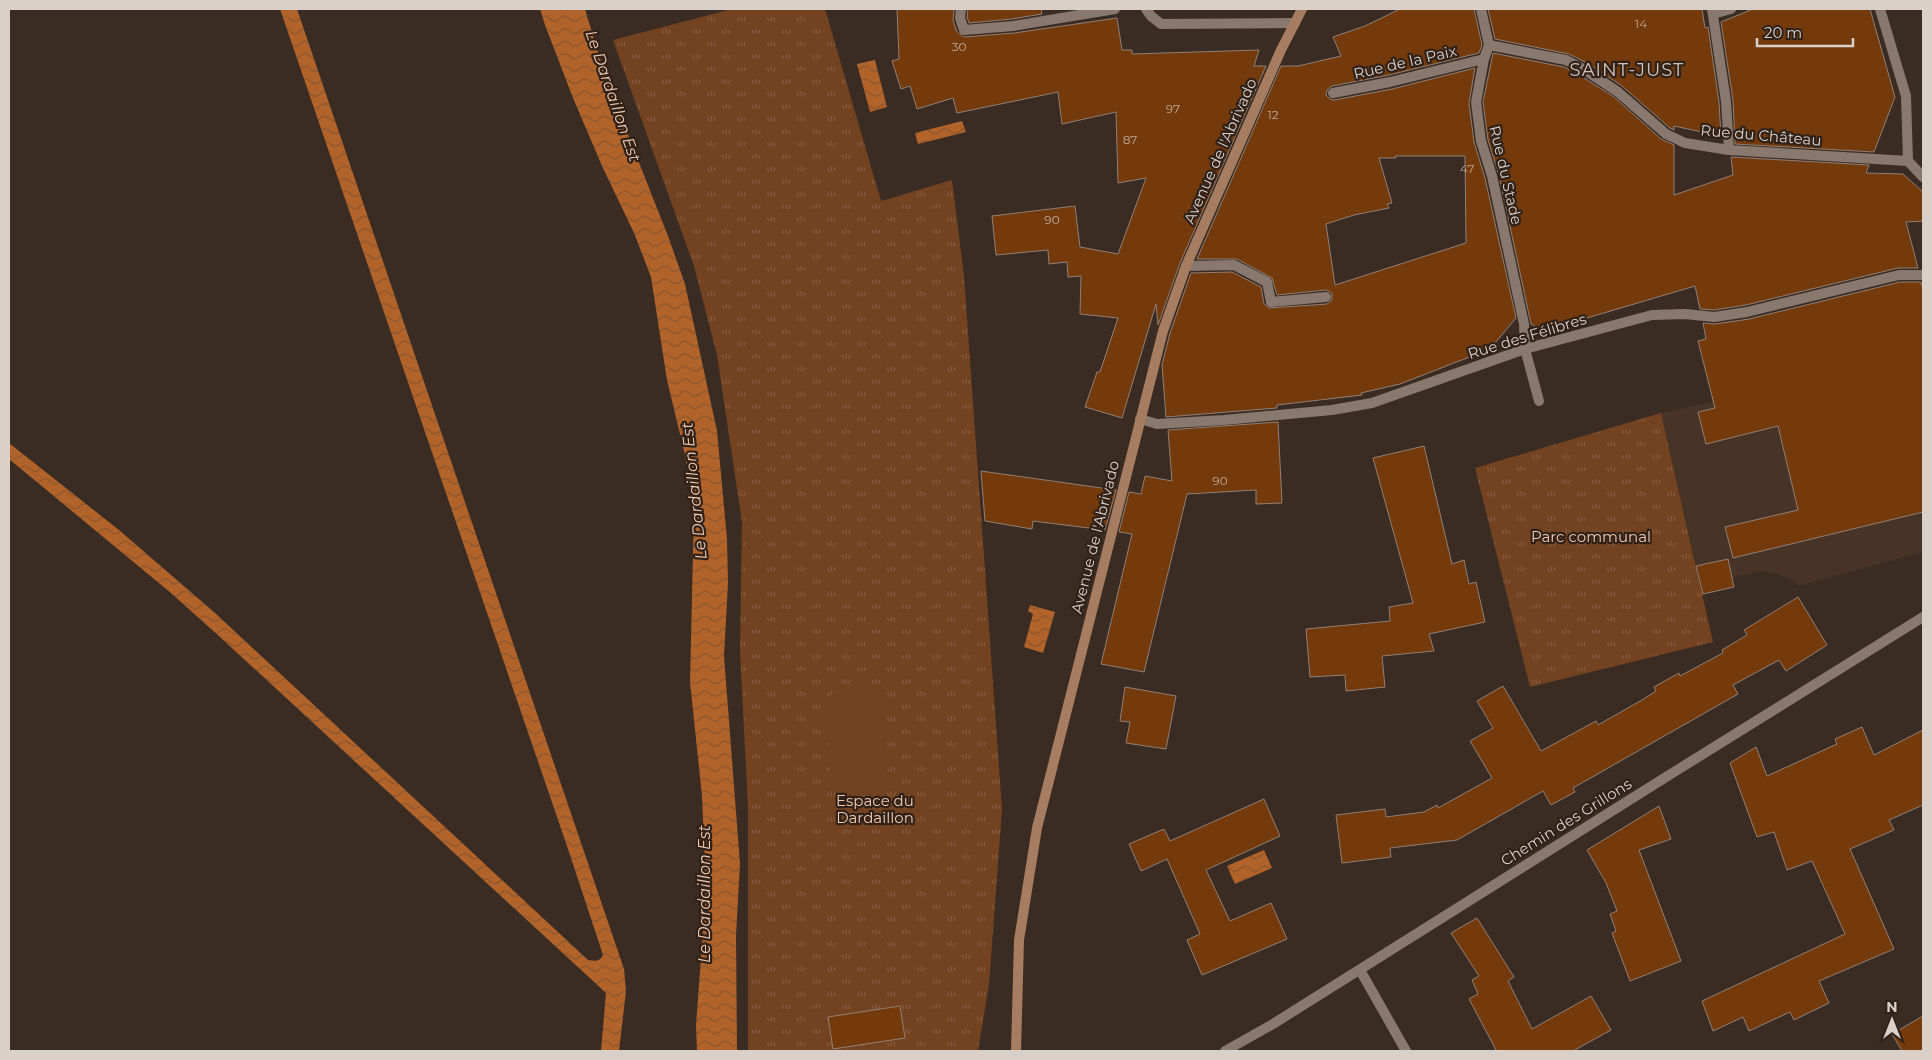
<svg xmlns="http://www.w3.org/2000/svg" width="1932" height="1060" font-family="Montserrat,sans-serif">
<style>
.built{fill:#483327}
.park{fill:url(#park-tufts)}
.pitch{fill:#734220}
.water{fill:url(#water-waves)}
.building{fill:#743a0b;stroke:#918076;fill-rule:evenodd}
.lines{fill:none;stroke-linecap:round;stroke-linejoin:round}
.service{stroke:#89786e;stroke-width:10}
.minor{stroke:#89786e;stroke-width:10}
.secondary{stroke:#a77d61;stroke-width:10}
.labels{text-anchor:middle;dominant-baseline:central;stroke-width:4.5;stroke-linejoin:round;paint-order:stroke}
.number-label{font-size:12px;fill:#c0aa9a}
.street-label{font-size:15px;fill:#d9d0ca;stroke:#302219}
.park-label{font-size:15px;fill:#f3c8ad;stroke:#302219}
.water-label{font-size:16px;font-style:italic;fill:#f4c9ae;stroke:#302219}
.quarter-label{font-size:18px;letter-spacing:1px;fill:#d5c2b7;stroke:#302219}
</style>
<defs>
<pattern id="park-tufts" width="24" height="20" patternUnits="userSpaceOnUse" patternTransform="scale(1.25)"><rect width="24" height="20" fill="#734220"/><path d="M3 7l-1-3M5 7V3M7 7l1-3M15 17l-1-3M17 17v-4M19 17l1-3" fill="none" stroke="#865c3f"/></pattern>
<pattern id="water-waves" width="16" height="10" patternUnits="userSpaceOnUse" patternTransform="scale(1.25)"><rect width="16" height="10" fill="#b16329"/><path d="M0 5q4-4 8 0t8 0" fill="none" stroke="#8a5630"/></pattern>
</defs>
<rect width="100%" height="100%" fill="#3a2c23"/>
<path class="built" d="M 1923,334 L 1923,552 L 1798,586 L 1795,582 L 1778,574 L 1761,571 L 1701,585 L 1661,413 L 1712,402 L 1710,388 Z"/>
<path class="park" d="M 732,9 L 825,9 L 881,201 L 952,180 L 964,276 L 1002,809 L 989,985 L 978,1051 L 748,1051 L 748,808 L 740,651 L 742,522 L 717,355 L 694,266 L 613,40 Z
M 1661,413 L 1713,642 L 1530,687 L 1475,468 Z"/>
<path class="pitch" d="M 876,690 L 881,696 L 889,785 L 883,794 L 842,796 L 832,791 L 825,702 L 832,694 Z"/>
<path class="water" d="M 280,9 L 297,9 L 624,969 L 626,991 L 619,1051 L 601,1051 L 606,993 L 220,637 L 171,593 L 9,459 L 9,443 L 119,530 L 215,613 L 588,960 C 595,961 600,962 603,955 L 568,849 Z
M 540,9 L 585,9 L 601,63 L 621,117 L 668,236 L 685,284 L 717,431 L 727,539 L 728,583 L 724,656 L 740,864 L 736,935 L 737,1051 L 697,1051 L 696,1025 L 706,891 L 702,796 L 690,682 L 694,511 L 685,455 L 667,380 L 651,277 L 634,233 L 602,166 L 573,98 L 545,25 Z
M 875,60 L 887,107 L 870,112 L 857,64 Z
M 962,121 L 966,132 L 918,144 L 915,133 Z
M 1030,605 L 1055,612 L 1043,653 L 1024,647 L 1033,614 L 1028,611 Z
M 1264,850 L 1272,868 L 1235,884 L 1227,866 Z"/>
<path class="building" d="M 897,9 L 954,9 L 953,20 L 957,32 L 964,37 L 1014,33 L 1117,18 L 1122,50 L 1132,50 L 1132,54 L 1259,50 L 1254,66 L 1266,66 L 1180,263 L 1158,325 L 1156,304 L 1122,418 L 1085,407 L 1097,372 L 1100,372 L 1118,318 L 1080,314 L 1081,276 L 1068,277 L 1067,262 L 1049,264 L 1048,250 L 996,255 L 992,216 L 1075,206 L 1080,247 L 1118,254 L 1146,178 L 1118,183 L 1116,112 L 1062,124 L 1058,92 L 957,113 L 953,98 L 917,109 L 910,86 L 901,89 L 892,61 L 899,59 Z
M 968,9 L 1041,9 L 1042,14 L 1012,19 L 969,23 L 967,17 Z
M 1400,9 L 1474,9 L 1482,45 L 1479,53 L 1389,75 L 1332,86 L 1327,90 L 1326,95 L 1330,99 L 1334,100 L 1392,89 L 1475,68 L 1469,103 L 1474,142 L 1485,178 L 1516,318 L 1490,349 L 1400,384 L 1361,393 L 1362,395 L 1277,405 L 1277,408 L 1166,417 L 1162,365 L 1170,333 L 1191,273 L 1232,272 L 1261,287 L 1264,304 L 1269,308 L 1327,304 L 1332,300 L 1332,293 L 1326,290 L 1277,295 L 1272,278 L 1237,259 L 1197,259 L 1281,66 L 1298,66 L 1341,56 L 1333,37 L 1365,26 ZM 1395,156 L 1465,156 L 1466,243 L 1335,285 L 1326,224 L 1354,215 L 1389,208 L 1387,204 L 1392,203 L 1379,158 L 1396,158 Z
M 1488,9 L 1702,9 L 1705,28 L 1708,27 L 1719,102 L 1721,136 L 1674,126 L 1674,130 L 1670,128 L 1622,86 L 1589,64 L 1569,54 L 1495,39 Z
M 1753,9 L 1870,9 L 1895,97 L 1874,152 L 1735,144 L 1733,100 L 1721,22 Z
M 1493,53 L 1564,67 L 1581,76 L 1614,97 L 1661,139 L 1674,145 L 1674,195 L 1733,175 L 1731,157 L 1869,165 L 1866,173 L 1903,174 L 1923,192 L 1923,221 L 1906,222 L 1918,268 L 1898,268 L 1746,305 L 1714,310 L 1700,309 L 1695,286 L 1543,331 L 1531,324 L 1499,175 L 1488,140 L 1483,102 Z
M 1900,282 L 1921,282 L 1923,290 L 1923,512 L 1733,558 L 1725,527 L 1798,510 L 1778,426 L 1706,444 L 1698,412 L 1715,408 L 1698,341 L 1706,339 L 1703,323 L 1715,324 L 1749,319 Z
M 1278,422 L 1282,503 L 1256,504 L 1256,490 L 1187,494 L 1144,672 L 1101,664 L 1132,534 L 1119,532 L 1129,492 L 1141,494 L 1145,476 L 1172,481 L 1168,430 Z
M 1424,446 L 1452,564 L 1464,560 L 1469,584 L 1476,582 L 1485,622 L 1429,634 L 1434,651 L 1382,656 L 1385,687 L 1346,691 L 1345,675 L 1310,677 L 1306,629 L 1390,621 L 1389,607 L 1413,603 L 1373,458 Z
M 981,471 L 1116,490 L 1105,530 L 1033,521 L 1032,529 L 985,521 Z
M 1728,559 L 1734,587 L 1703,594 L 1696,566 Z
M 1798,597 L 1827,645 L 1786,671 L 1779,660 L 1733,685 L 1738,694 L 1573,788 L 1575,792 L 1551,805 L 1543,791 L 1457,840 L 1390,848 L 1391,857 L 1342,863 L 1336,815 L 1385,809 L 1386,817 L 1424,812 L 1437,805 L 1438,808 L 1492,778 L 1470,741 L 1493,728 L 1477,701 L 1503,686 L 1541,751 L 1596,721 L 1598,725 L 1642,700 L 1656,691 L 1654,687 L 1679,673 L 1680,676 L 1723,653 L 1722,650 L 1747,635 L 1744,630 Z
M 1125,687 L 1176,696 L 1166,749 L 1126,743 L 1130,722 L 1120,721 Z
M 1862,727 L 1874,755 L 1923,730 L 1923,805 L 1889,820 L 1894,830 L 1850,849 L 1894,949 L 1819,981 L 1829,1003 L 1794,1020 L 1790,1012 L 1749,1031 L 1743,1017 L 1713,1031 L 1702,1001 L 1845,934 L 1812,861 L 1787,870 L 1774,832 L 1757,837 L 1730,763 L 1756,747 L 1767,776 L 1837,744 L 1835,739 Z
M 1264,799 L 1280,836 L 1206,870 L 1230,921 L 1271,903 L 1287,939 L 1202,975 L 1187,940 L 1200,934 L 1167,859 L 1141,871 L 1129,844 L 1164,829 L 1170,841 Z
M 1659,806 L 1671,839 L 1639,850 L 1681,961 L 1630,981 L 1612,933 L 1616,931 L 1610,914 L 1617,911 L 1606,883 L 1587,850 Z
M 1477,918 L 1514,977 L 1508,981 L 1532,1029 L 1591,996 L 1611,1030 L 1573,1051 L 1494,1051 L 1496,1050 L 1469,999 L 1478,994 L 1472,980 L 1479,976 L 1451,933 Z
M 900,1006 L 905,1038 L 833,1049 L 828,1017 Z
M 1923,1016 L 1923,1051 L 1902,1051 L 1892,1034 Z"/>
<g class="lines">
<path class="service" d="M 1525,349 L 1539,401"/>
<path class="minor" d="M 961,9 L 960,18 L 964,30 L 1013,26 L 1115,9
M 1146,9 L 1151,16 L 1161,24 L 1295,23
M 1481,9 L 1489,45 L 1484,59 L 1476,102 L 1481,141 L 1492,176 L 1524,324 L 1525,349
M 1712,9 L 1726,101 L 1729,150
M 1880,9 L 1906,96 L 1908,161
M 1713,14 L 1731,9
M 1489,45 L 1566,60 L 1585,70 L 1618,92 L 1666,134 L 1685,143 L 1729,150 L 1908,161
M 1333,93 L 1390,82 L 1484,59
M 1908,161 L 1923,177
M 1186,266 L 1234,265 L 1267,282 L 1271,302 L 1326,297
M 1140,419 L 1157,424 L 1224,420 L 1332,410 L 1372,403 L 1525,349 L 1652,315 L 1685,314 L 1714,317 L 1747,312 L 1899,275 L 1923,275
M 1360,970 L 1406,1051
M 1225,1051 L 1273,1024 L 1666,777 L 1923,617"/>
<path class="secondary" d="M 1016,1051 L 1019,940 L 1037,828 L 1163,331 L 1186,266 L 1281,50 L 1302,9"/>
</g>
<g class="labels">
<g class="number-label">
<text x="1641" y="23">14</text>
<text x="959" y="46">30</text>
<text x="1173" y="108">97</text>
<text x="1273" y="114">12</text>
<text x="1130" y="139">87</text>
<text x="1467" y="168">47</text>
<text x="1052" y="219">90</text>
<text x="1220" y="480">90</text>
</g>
<g class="street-label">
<text transform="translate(1405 62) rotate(-13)">Rue de la Paix</text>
<text transform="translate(1761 135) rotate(5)">Rue du Château</text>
<text transform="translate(1220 151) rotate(-66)">Avenue de l'Abrivado</text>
<text transform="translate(1506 175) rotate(77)">Rue du Stade</text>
<text transform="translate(1527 336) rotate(-17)">Rue des Félibres</text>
<text transform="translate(1095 537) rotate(-76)">Avenue de l'Abrivado</text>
<text transform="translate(1566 822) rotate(-32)">Chemin des Grillons</text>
</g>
<g class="park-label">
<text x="1591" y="536">Parc communal</text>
<text x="875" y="800">Espace du<tspan x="875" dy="17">Dardaillon</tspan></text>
</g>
<g class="water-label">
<text transform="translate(613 96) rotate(71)">Le Dardaillon Est</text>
<text transform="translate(694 491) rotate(-96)">Le Dardaillon Est</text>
<text transform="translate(704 894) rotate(-90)">Le Dardaillon Est</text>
</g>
<g class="quarter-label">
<text x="1627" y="70">SAINT-JUST</text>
</g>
</g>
<rect width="1932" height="1060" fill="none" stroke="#d9d0ca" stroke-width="20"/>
<g transform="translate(1892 1020)" stroke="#302219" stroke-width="4" paint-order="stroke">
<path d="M0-4L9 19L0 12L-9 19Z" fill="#d9d0ca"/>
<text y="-8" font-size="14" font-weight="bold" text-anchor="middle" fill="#d9d0ca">N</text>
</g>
<path d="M1757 38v8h96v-8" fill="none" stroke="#d9d0ca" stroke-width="2.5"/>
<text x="1764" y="38" font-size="15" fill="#d9d0ca" stroke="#302219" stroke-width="4" paint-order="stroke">20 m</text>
</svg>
